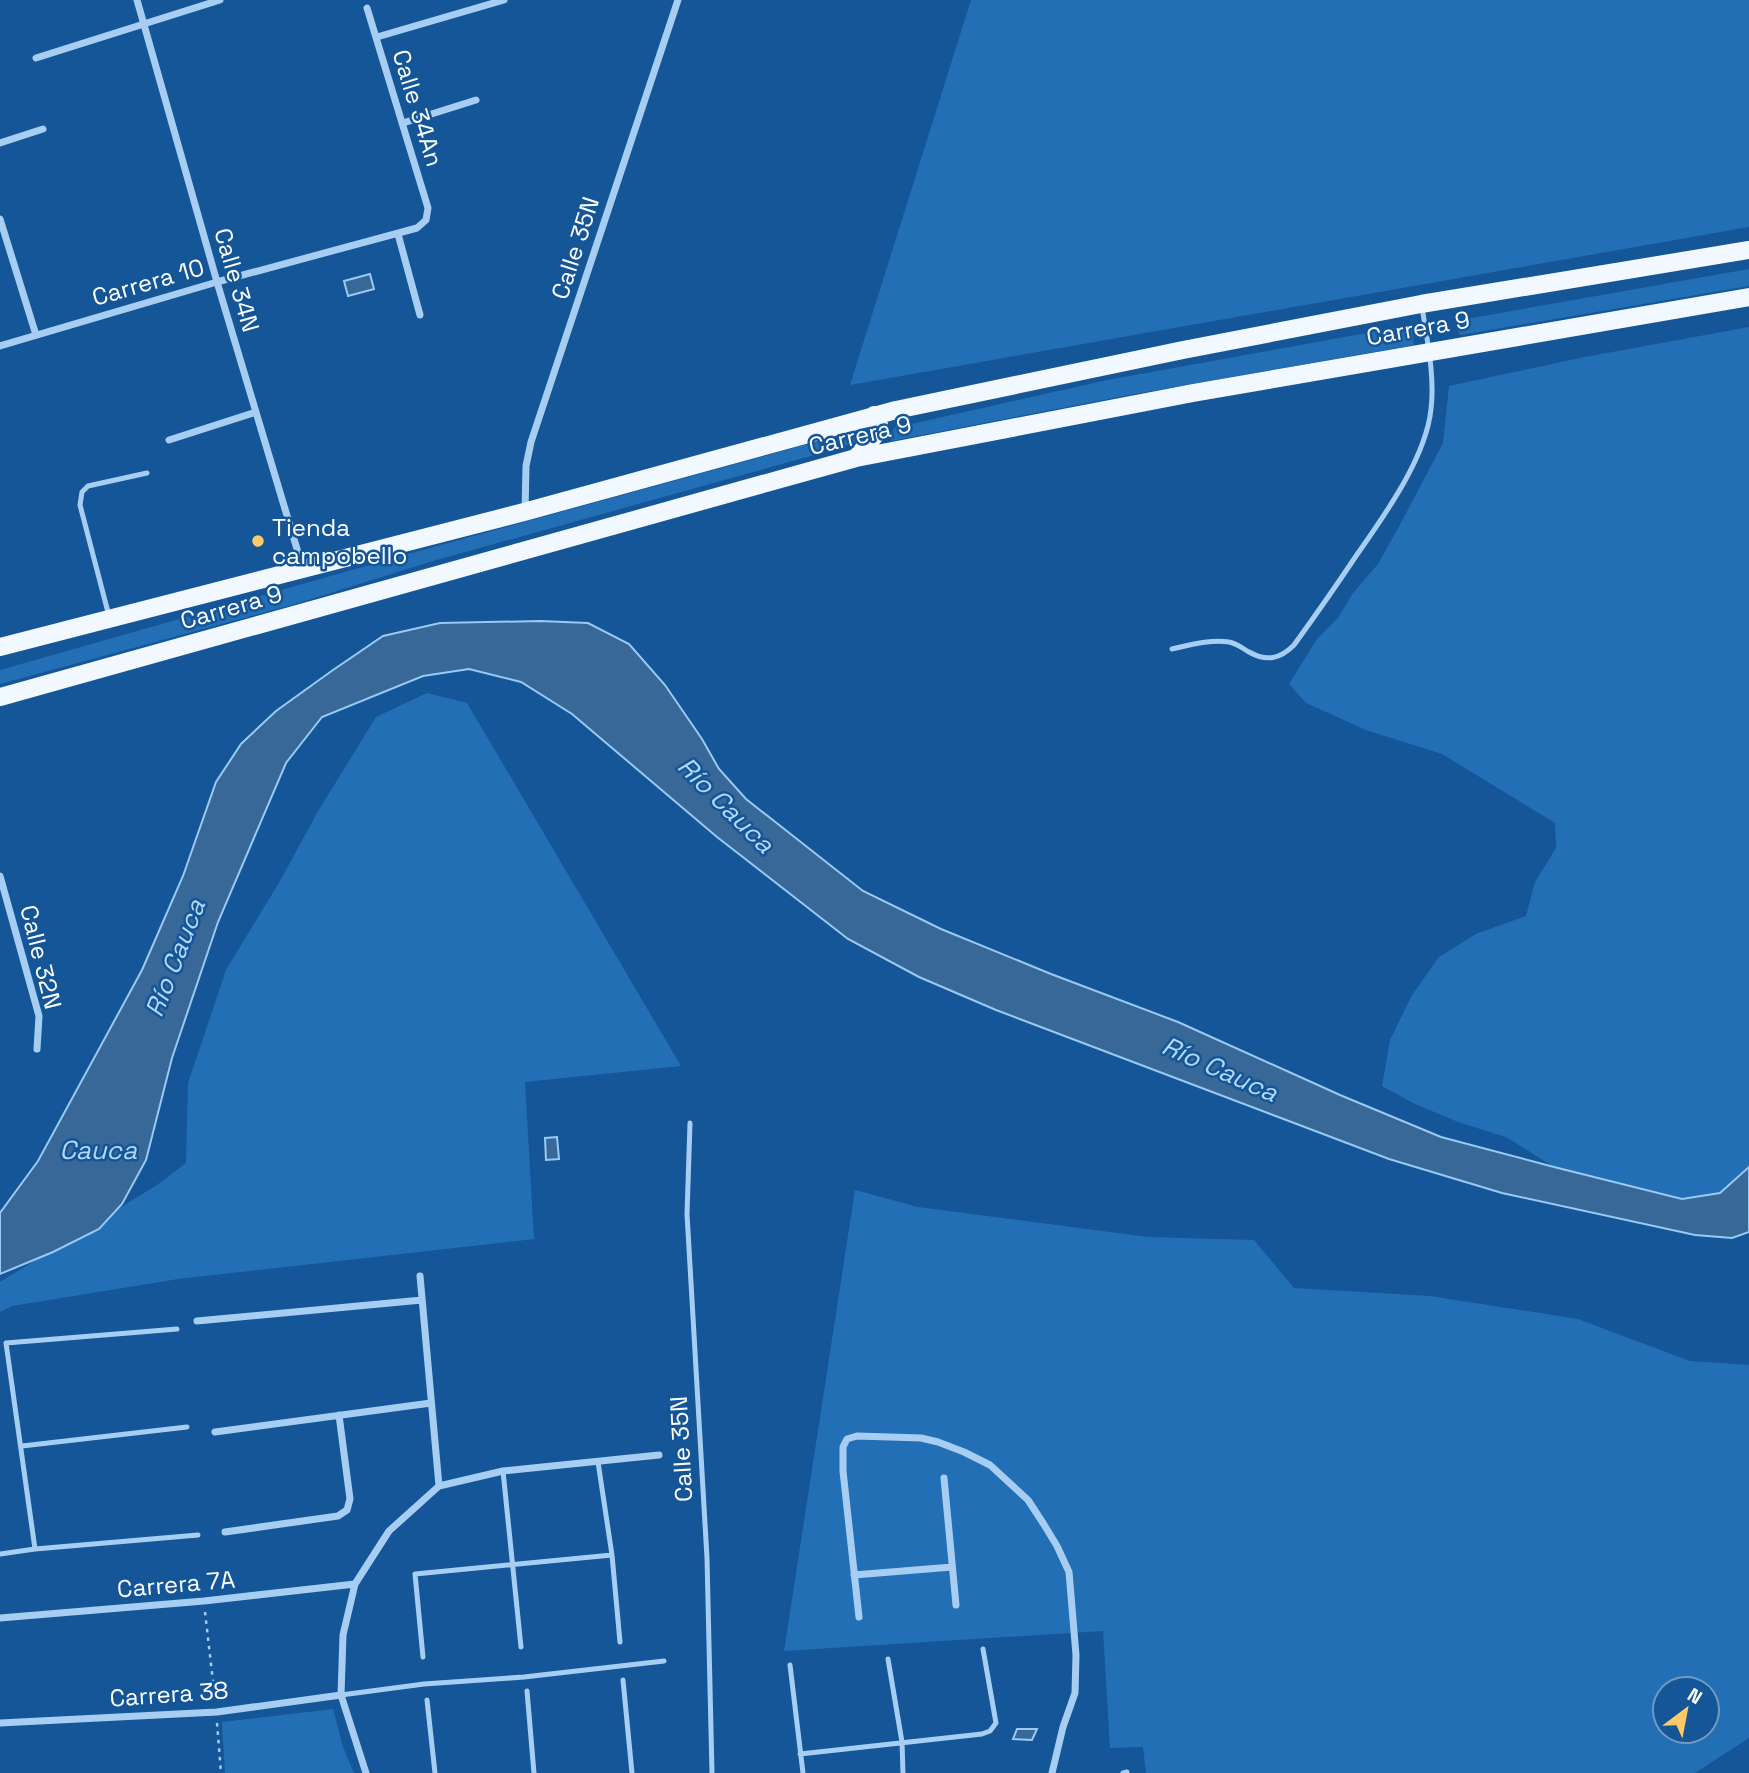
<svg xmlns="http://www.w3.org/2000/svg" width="1749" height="1773" font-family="'Space Grotesk',sans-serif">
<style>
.green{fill:#236fb5;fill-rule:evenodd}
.water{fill:#386897;stroke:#99caf5;stroke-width:2}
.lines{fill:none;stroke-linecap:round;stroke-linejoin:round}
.path{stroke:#a7cef2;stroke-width:2.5;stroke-dasharray:3.5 5;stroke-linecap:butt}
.service{stroke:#a7cef2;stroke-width:5}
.minor{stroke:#a7cef2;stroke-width:7}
.primary{stroke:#f2f8ff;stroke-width:18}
.poi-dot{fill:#ffc968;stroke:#145698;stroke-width:2.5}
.labels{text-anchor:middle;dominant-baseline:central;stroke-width:5;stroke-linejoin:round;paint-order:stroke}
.street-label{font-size:24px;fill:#fff;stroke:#145698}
.poi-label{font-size:24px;fill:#fff;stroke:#145698;text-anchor:start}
.water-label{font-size:26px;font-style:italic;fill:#b3d8f9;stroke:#145698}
</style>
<rect width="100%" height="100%" fill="#145698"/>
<path class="green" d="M 971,0 L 1749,0 L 1749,227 L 850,385 Z
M 1749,269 L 1749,286 L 1460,335 L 1455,321 Z
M 1411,325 L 1414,345 L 1129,395 L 891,441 L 894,428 L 1107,380 Z
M 1749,327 L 1749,1167 L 1720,1193 L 1682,1199 L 1554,1167 L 1506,1137 L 1458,1122 L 1413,1103 L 1382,1086 L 1390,1040 L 1412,995 L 1439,957 L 1476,934 L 1526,916 L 1535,882 L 1556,848 L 1555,823 L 1442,754 L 1366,730 L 1306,703 L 1289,684 L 1317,639 L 1338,618 L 1353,593 L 1378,564 L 1402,521 L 1443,443 L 1449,386 L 1585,357 Z
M 863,429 L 854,444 L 433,561 L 292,605 L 0,684 L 0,670 L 426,549 Z
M 427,693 L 467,703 L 681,1066 L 525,1082 L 534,1239 L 178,1279 L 12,1306 L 0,1312 L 0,1282 L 157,1185 L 186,1163 L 188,1083 L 226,970 L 280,881 L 317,813 L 376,717 Z
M 855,1190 L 918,1207 L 1148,1237 L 1254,1240 L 1294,1288 L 1430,1296 L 1578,1319 L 1690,1361 L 1749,1365 L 1749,1738 L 1695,1773 L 1146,1773 L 1143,1747 L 1110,1748 L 1103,1631 L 784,1651 ZM 1665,1689 L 1707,1689 L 1707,1731 L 1665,1731 Z
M 333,1709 L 343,1747 L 354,1773 L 225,1773 L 222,1722 Z"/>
<path class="water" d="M 370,274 L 374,289 L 348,296 L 344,281 Z
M 540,621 L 588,623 L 629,644 L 665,685 L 702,739 L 719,769 L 746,799 L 863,891 L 941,929 L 1051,974 L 1178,1022 L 1340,1095 L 1441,1137 L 1554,1167 L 1682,1199 L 1720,1193 L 1749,1167 L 1749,1232 L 1732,1238 L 1695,1235 L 1502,1193 L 1389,1159 L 996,1010 L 919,977 L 848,939 L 717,837 L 572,714 L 521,682 L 469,669 L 423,676 L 322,717 L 286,763 L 218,922 L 172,1058 L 146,1160 L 122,1204 L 99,1229 L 53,1252 L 0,1274 L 0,1213 L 38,1161 L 142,970 L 183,876 L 216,782 L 241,744 L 276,711 L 333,670 L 383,636 L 440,623 Z
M 557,1137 L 559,1159 L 546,1160 L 545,1138 Z
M 1017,1729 L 1037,1729 L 1032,1740 L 1013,1739 Z"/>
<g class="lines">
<path class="path" d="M 205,1612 L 215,1699
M 217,1723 L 221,1773"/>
<path class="service" d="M 109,616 L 80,505 L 82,492 L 88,486 L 147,473
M 1172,649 C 1190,645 1211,639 1229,642 C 1236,643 1242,648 1249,652 C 1267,662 1280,659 1294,645 C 1315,616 1336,586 1356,556 C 1384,516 1426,458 1431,409 C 1435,376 1427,340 1422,307
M 690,1123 L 687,1214 L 707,1558 L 712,1773
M 22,1446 L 187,1427
M 598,1462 L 612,1555 L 620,1642
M 503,1471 L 521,1647
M 35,1549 L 6,1343 L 177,1329
M 0,1554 L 35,1549 L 198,1535
M 423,1657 L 415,1574 L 612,1555
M 888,1659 L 902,1742 L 903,1773
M 790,1665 L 803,1773
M 623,1680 L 632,1773
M 527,1691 L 534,1773
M 341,1695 L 424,1684 L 524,1677 L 664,1661
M 427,1700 L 435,1773
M 800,1754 L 982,1734 L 990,1731 L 996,1723 L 983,1649
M 1123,1773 L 1127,1772"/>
<path class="minor" d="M 137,0 L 217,282 L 303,569
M 377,37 L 504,0
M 36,58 L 220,0
M 403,123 L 476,100
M 0,143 L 43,129
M 0,219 L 36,335
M 398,234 L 420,315
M 0,346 L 217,282 L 417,228 L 426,220 L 428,208 L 367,8
M 169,440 L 256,412
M 525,512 L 526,466 L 531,442 L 678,0
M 0,876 L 39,1016 L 37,1049
M 420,1276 L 439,1486
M 197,1321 L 422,1300
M 215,1432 L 431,1403
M 944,1478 L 956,1605
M 225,1532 L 338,1516 L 347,1510 L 350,1499 L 339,1415
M 854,1575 L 952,1567
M 859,1617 L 843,1471 L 843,1447 L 847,1439 L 857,1436 L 921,1438 L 938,1442 L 964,1452 L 990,1465 L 1028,1500 L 1043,1523 L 1057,1546 L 1069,1572 L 1076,1655 L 1075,1693 L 1063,1727 L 1052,1773
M 0,1618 L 204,1601 L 355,1584
M 0,1723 L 217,1712 L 341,1695
M 366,1773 L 341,1695 L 343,1635 L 355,1584 L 389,1531 L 439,1486 L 503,1471 L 659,1455"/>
<path class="primary" d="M 856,458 L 876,434 L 879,425 L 874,415
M 0,647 L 524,512 L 896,410 L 1183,350 L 1421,304 L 1749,250
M 0,697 L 856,458 L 1193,393 L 1749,297"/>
</g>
<circle class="poi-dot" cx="258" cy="541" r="7"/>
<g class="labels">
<g class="street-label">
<text transform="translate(418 108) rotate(73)">Calle 34An</text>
<text transform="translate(575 248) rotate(-72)">Calle 35N</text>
<text transform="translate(237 280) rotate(74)">Calle 34N</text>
<text transform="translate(148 282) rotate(-16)">Carrera 10</text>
<text transform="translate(1418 328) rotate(-10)">Carrera 9</text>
<text transform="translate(860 435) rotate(-13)">Carrera 9</text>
<text transform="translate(231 607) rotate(-16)">Carrera 9</text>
<text transform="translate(41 957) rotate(76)">Calle 32N</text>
<text transform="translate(681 1449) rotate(-93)">Calle 35N</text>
<text transform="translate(176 1584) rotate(-5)">Carrera 7A</text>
<text transform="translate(169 1694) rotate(-4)">Carrera 38</text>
</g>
<g class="poi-label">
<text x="272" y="527">Tienda<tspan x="272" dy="28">campobello</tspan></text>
</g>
<g class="water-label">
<text transform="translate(726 805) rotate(45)">Río Cauca</text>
<text transform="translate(175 958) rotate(-69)">Río Cauca</text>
<text transform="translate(1220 1069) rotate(24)">Río Cauca</text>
<text x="98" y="1150">Cauca</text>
</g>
</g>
<g transform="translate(1686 1710) rotate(32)"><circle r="33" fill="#145698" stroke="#729ac1" stroke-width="2"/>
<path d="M0-5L12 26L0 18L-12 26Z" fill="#ffc968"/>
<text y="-10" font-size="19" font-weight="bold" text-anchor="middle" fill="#ffffff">N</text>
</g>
</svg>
